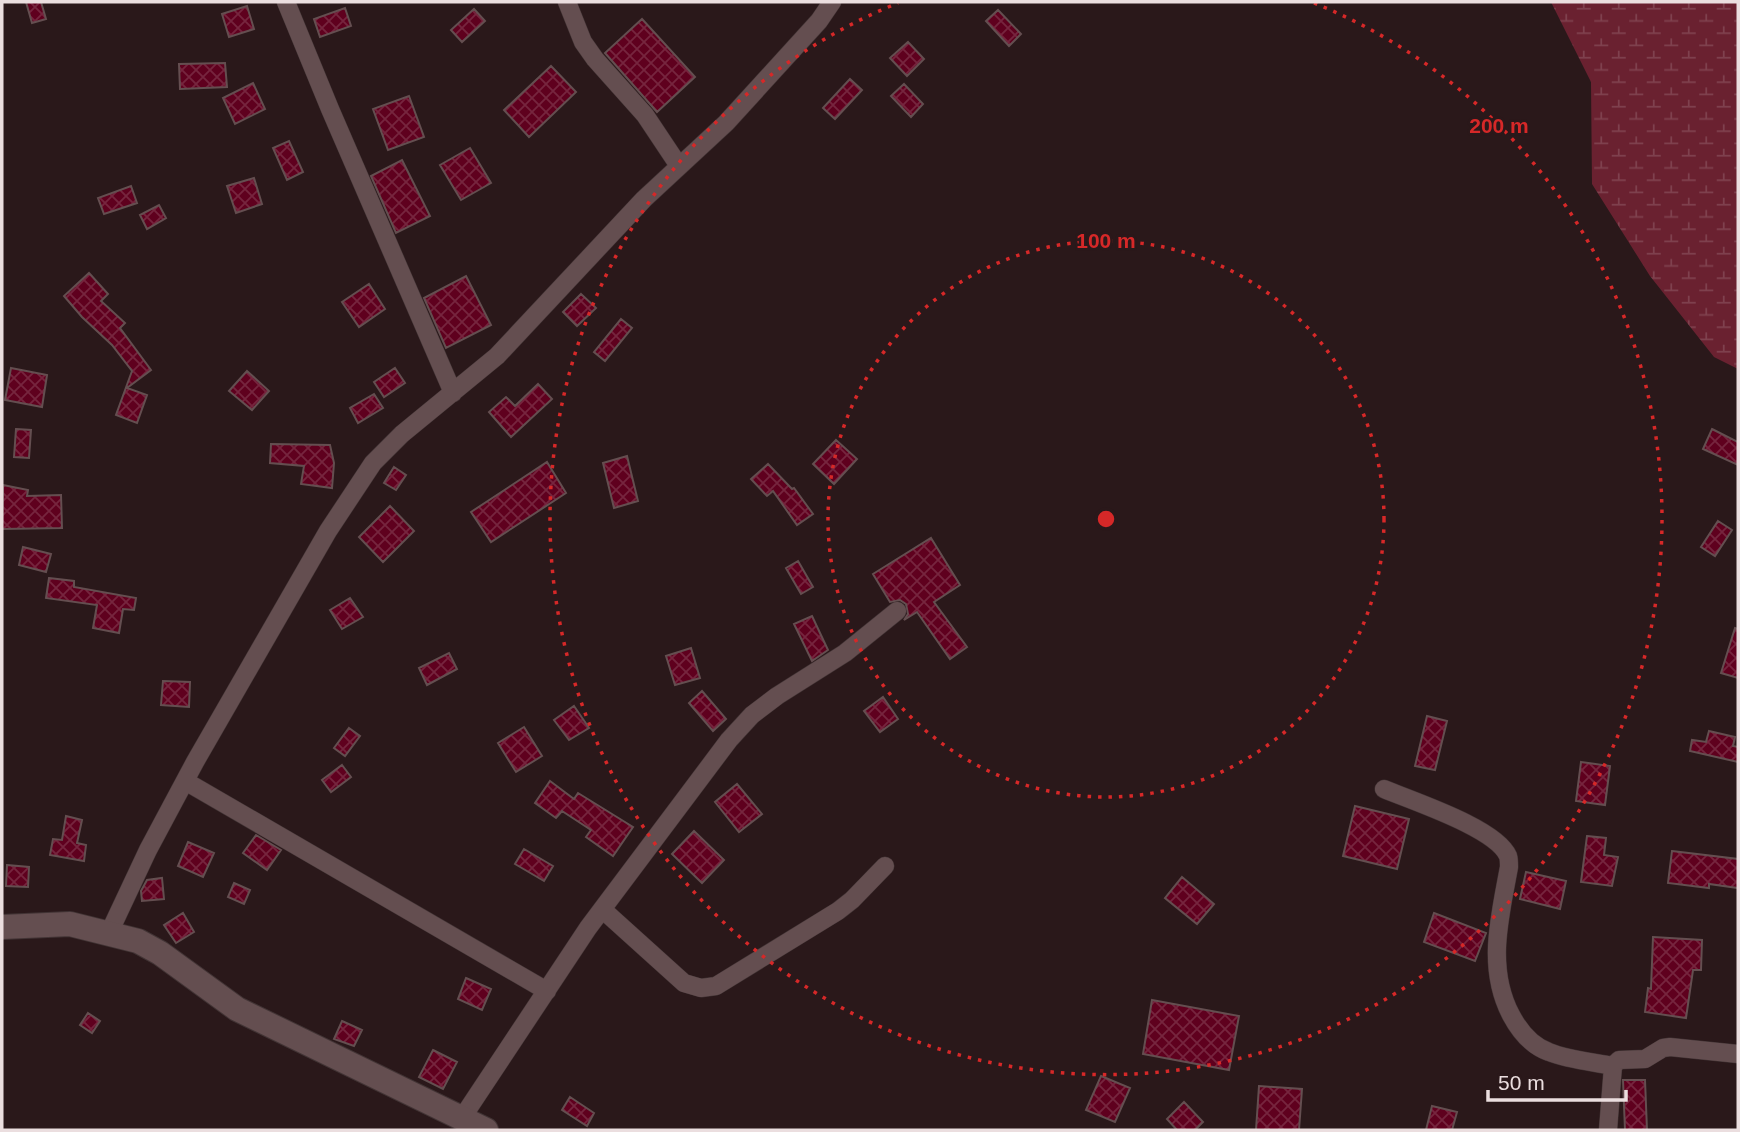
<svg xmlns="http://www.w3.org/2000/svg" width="1740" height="1132" font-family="Helvetica,sans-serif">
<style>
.wetland{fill:url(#wetland-marsh)}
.building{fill:url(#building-cross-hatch);stroke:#644e50;stroke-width:2}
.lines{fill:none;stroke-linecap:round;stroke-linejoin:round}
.minor-casing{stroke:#423435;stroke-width:19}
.secondary-casing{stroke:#423435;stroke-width:26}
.minor{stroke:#644e50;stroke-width:18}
.secondary{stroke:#644e50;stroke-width:24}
.ring{fill:none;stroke:#d62828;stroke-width:3.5;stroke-dasharray:3.5 7}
.centre{fill:#d62828;stroke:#2a181a;stroke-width:3.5}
.ring-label{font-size:21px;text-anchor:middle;font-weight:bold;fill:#d62828;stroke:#2a181a;stroke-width:5;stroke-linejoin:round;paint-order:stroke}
</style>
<defs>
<pattern id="wetland-marsh" width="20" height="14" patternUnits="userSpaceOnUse" patternTransform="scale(1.75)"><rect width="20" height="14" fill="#6a2130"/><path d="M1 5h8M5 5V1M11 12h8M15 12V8" fill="none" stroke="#7f414e"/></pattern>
<pattern id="building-cross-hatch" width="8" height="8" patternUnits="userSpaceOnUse" patternTransform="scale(1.75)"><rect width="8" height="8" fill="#5f001e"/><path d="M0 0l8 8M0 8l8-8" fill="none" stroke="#76253e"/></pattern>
</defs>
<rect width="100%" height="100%" fill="#2a181a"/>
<path class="wetland" d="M 1551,2 L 1738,2 L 1738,369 L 1714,357 L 1650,276 L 1592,184 L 1591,82 Z"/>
<path class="building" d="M 26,2 L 41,2 L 46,19 L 32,23 Z
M 247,6 L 254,29 L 229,37 L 222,14 Z
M 345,8 L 351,26 L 320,37 L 314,19 Z
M 474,9 L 485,21 L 462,42 L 451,30 Z
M 998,10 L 1021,34 L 1009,46 L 986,21 Z
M 642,19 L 695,77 L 657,112 L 605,53 Z
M 908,42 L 924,59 L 907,76 L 890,58 Z
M 225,63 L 227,87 L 180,89 L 179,64 Z
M 551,66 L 576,92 L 529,137 L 504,110 Z
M 850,79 L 862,90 L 835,119 L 823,108 Z
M 253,83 L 265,109 L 235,124 L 223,98 Z
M 904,84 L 923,104 L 911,117 L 891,96 Z
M 409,96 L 424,137 L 388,150 L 373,109 Z
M 289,141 L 303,172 L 287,180 L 273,148 Z
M 470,148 L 491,183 L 461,200 L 440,165 Z
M 402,160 L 430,216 L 396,233 L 371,176 Z
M 254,178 L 262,204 L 236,213 L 227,186 Z
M 131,186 L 137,203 L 104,214 L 98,198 Z
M 159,205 L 166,218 L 147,229 L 140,215 Z
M 89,273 L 108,294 L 101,301 L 125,323 L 120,328 L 151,370 L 127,388 L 147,395 L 137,423 L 116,415 L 132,371 L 112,345 L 82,317 L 64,296 Z
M 466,276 L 491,325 L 446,348 L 424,298 Z
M 369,284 L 385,309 L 359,327 L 342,302 Z
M 581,294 L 596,308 L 577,326 L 563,312 Z
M 621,319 L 632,328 L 605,361 L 594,352 Z
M 11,368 L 47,375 L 42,407 L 5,400 Z
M 395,368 L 405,383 L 384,397 L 374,382 Z
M 247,371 L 269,391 L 252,410 L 229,391 Z
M 538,384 L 552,399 L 511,437 L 489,412 L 506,397 L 515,406 Z
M 374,394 L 383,408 L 358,423 L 350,408 Z
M 16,429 L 31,430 L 29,458 L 14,457 Z
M 1712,429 L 1738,442 L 1738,465 L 1703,449 Z
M 836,440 L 857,459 L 834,484 L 813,464 Z
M 271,444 L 330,445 L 334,463 L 332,488 L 301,484 L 304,466 L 270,463 Z
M 627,456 L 638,501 L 614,508 L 603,463 Z
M 547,462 L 566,493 L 491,542 L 471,512 Z
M 768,464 L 792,489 L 794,488 L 813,514 L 797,525 L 773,491 L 767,496 L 751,479 Z
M 394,467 L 406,475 L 396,490 L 384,483 Z
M 3,485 L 28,490 L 27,496 L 61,495 L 62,528 L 2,529 Z
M 390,506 L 414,531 L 383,562 L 359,537 Z
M 1718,521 L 1732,530 L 1715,556 L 1701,547 Z
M 931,538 L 960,585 L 934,602 L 967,647 L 950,659 L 917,612 L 904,620 L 908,614 L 906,604 L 900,600 L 890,602 L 873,574 Z
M 23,547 L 51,554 L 46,572 L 19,565 Z
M 798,561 L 813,587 L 801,594 L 786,568 Z
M 49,578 L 74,581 L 74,587 L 136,598 L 134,610 L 123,609 L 119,633 L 93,628 L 97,605 L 46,598 Z
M 350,598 L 363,617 L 342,629 L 330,610 Z
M 812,616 L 828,650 L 812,661 L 794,624 Z
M 1735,628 L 1738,629 L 1738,678 L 1721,673 Z
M 691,648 L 700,678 L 675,685 L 666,656 Z
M 449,653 L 457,669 L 427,685 L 419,668 Z
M 163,681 L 190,682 L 189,707 L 161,705 Z
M 702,691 L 726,719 L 713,731 L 689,703 Z
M 883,697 L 898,719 L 880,732 L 864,711 Z
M 574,706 L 589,728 L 569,740 L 554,720 Z
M 1427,716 L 1447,721 L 1435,770 L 1415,766 Z
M 524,727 L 542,756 L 516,772 L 498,743 Z
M 349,728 L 360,736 L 345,756 L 334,748 Z
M 1709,731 L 1735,737 L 1733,746 L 1738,747 L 1738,762 L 1690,751 L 1692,740 L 1706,742 Z
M 1581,762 L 1610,766 L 1605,805 L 1576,801 Z
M 342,765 L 351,777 L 331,792 L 322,780 Z
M 550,781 L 574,799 L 578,793 L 633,827 L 613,856 L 586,837 L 591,830 L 562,811 L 556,818 L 535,803 Z
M 737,784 L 762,814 L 739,832 L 715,802 Z
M 1355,806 L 1409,819 L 1397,869 L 1343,856 Z
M 66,816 L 82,820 L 77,843 L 86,845 L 84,861 L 50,855 L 53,839 L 62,840 Z
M 694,831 L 724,860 L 702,883 L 672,854 Z
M 256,835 L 281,850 L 267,870 L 243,853 Z
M 1587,836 L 1606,838 L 1604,855 L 1618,857 L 1612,886 L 1581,882 Z
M 188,842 L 214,853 L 203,877 L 178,866 Z
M 524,849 L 553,866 L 544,881 L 515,864 Z
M 1672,851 L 1738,859 L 1738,888 L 1709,884 L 1709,888 L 1668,883 Z
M 7,865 L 29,867 L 28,887 L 6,886 Z
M 1526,872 L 1566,881 L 1560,909 L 1520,899 Z
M 1182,877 L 1214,904 L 1197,924 L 1165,898 Z
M 162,878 L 164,899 L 142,901 L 141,891 L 147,880 Z
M 234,883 L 250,890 L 244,904 L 228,897 Z
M 183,913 L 194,932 L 176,943 L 164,925 Z
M 1434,913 L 1486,933 L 1475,961 L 1424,942 Z
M 1653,937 L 1702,940 L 1701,970 L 1693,970 L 1686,1018 L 1645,1012 L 1648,988 L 1651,989 Z
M 466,978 L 491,989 L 482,1010 L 458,999 Z
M 1152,1000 L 1239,1016 L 1229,1070 L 1143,1054 Z
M 88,1013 L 100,1021 L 92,1033 L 80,1025 Z
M 342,1021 L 362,1030 L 354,1046 L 334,1039 Z
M 433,1050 L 457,1062 L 443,1089 L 419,1077 Z
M 1101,1076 L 1130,1088 L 1115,1122 L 1086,1110 Z
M 1623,1080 L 1645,1080 L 1647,1130 L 1625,1130 Z
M 1259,1086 L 1302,1089 L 1299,1130 L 1256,1130 Z
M 570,1097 L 594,1113 L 587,1126 L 562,1110 Z
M 1184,1102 L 1203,1122 L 1195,1130 L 1177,1130 L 1167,1119 Z
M 1432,1106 L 1457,1112 L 1452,1130 L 1426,1130 Z"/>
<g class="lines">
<defs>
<path id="minor" d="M 286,2 L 330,109 L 453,393
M 567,2 L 583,42 L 595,59 L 645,115 L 679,166
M 185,781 L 547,991
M 1384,789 C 1412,801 1496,828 1508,856 C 1509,859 1509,863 1509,867 C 1500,917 1486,967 1511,1015 C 1519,1030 1532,1046 1549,1052 C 1569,1060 1593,1062 1613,1066
M 602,909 L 684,983 L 701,988 L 716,986 L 838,911 L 852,900 L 885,866
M 109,933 L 148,850 L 195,762 L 328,531 L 373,463 L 402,434 L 497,356 L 644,199 L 726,123 L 819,21 L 832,2
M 462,1118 L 588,928 L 729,740 L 752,715 L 777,696 L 845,653 L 897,611
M 1608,1130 L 1613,1066 L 1619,1060 L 1645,1059 L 1663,1048 L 1670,1047 L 1738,1054"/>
<path id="secondary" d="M 2,927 L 70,924 L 138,941 L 160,953 L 237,1009 L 486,1130"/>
</defs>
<use href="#minor" class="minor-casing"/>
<use href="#secondary" class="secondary-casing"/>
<use href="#minor" class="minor"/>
<use href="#secondary" class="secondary"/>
</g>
<g class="ring">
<circle cx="1106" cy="519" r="278"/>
<path d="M1314 3A556 556 0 1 1 898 3"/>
</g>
<circle cx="1106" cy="519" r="10" class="centre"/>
<g class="ring-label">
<text x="1499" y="133">200 m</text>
<text x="1106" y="248">100 m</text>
</g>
<rect width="1740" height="1132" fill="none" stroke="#ebdedf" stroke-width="7"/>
<path d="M1488 1090v10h138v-10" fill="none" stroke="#ebdedf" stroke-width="3.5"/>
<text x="1498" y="1090" font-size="21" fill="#ebdedf" stroke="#2a181a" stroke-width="5" paint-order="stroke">50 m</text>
</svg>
